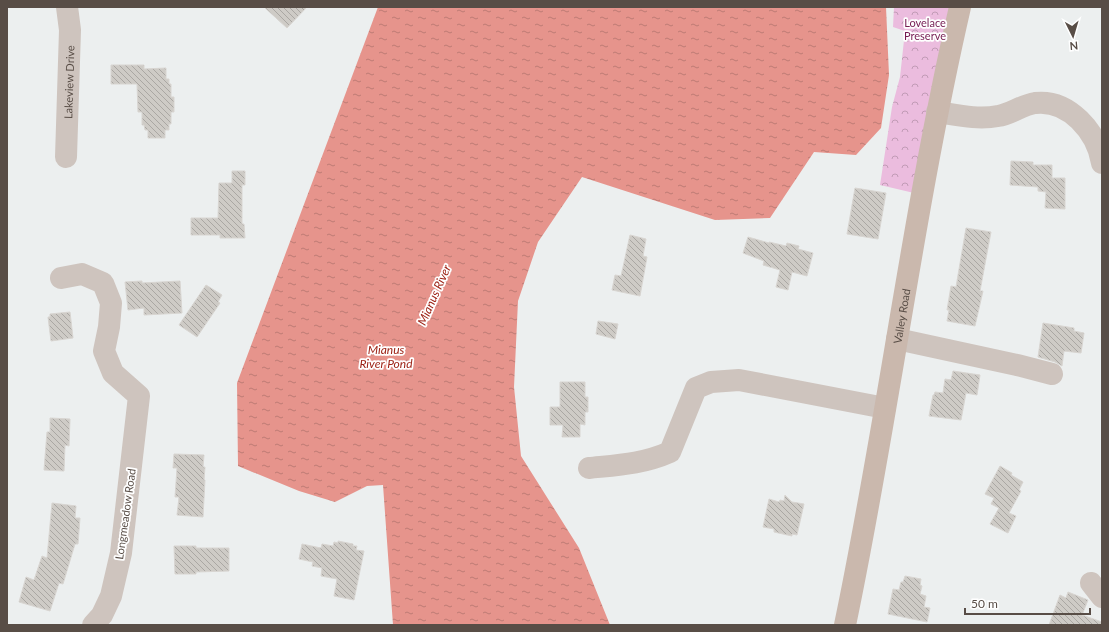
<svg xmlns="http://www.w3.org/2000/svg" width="1109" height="632" font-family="Lato,sans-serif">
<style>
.park{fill:url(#park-crowns)}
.water{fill:url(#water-ripples)}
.building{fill:url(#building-back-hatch);stroke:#d8d5d1}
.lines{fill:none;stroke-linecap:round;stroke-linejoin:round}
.minor{stroke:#cec4be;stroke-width:22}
.major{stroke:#cab8ad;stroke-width:22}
.labels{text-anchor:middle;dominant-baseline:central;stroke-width:3.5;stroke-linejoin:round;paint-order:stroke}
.park-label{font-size:11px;fill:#751c52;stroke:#fff}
.street-label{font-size:11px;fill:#584d46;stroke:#fff}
.water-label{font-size:12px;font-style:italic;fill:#9d2215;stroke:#fff}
</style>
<defs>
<pattern id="park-crowns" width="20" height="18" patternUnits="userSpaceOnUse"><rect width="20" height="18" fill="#ebbcde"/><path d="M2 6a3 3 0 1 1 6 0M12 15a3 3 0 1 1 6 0" fill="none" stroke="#c19bb6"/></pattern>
<pattern id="water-ripples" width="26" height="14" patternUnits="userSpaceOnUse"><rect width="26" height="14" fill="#e6948c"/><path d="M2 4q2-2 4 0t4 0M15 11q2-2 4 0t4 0" fill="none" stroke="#bd7b74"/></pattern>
<pattern id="building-back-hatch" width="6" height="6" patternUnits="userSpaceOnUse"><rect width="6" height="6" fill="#cecbc6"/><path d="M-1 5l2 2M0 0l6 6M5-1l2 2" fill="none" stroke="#aaa7a3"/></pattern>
</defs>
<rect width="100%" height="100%" fill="#ecefef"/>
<path class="park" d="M 894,7 L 951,7 L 914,193 L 880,185 L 892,107 L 900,77 L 905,31 L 893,27 Z"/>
<path class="water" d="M 378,7 L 886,7 L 889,75 L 881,128 L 856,155 L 814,152 L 770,218 L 715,220 L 582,177 L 538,242 L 518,301 L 514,387 L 521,456 L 579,548 L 610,625 L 393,625 L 383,485 L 367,486 L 335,502 L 299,491 L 238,466 L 237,383 Z"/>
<path class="building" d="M 264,7 L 307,7 L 287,28 Z
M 111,65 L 144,65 L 144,69 L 166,68 L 166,79 L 169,79 L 169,84 L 171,84 L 171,97 L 174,97 L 174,112 L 171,112 L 171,124 L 169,124 L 169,130 L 165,130 L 165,138 L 148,138 L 148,130 L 145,130 L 144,125 L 142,125 L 142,112 L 138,112 L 137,84 L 111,84 Z
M 1011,161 L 1033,162 L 1033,165 L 1052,165 L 1052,178 L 1065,178 L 1065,209 L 1045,208 L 1046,192 L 1038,191 L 1038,187 L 1010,185 Z
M 232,171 L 245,171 L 245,185 L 242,185 L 242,224 L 244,224 L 245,238 L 220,238 L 220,235 L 191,235 L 191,218 L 218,218 L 219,183 L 232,183 Z
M 855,188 L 886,193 L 878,239 L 847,234 Z
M 966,228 L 991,232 L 980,291 L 983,291 L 975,326 L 947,321 L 949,310 L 947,310 L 951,286 L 956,287 Z
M 630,235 L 646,239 L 643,256 L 647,257 L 640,296 L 612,290 L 615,275 L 621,276 Z
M 748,237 L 769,243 L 769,242 L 786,246 L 787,243 L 799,246 L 798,249 L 813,253 L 807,276 L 792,272 L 788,290 L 776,287 L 780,270 L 763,265 L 764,261 L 743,253 Z
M 142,281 L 142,283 L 180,281 L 182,313 L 144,315 L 144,308 L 128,310 L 125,282 Z
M 206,285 L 222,295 L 218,302 L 220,303 L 197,337 L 179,325 Z
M 70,312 L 73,338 L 51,341 L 48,317 L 50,317 L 50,314 Z
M 598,321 L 618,324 L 615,339 L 596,334 Z
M 1043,323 L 1074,328 L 1074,331 L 1084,333 L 1081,353 L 1064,351 L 1062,366 L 1055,362 L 1038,357 Z
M 953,371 L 980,375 L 977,395 L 966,393 L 961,420 L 929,416 L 933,395 L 934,395 L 935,392 L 943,393 L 945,379 L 951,380 Z
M 560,382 L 585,382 L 585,397 L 588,397 L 588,412 L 585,412 L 585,425 L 580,424 L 580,437 L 562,437 L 563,425 L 550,425 L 550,407 L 560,407 Z
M 50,418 L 70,419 L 69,446 L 65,445 L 64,471 L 44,470 L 47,432 L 50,432 Z
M 174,454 L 204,455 L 203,467 L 205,467 L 204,480 L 205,480 L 203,517 L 177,515 L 179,497 L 175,497 L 177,468 L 173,468 Z
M 1000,466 L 1012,473 L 1011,475 L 1023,482 L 1019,490 L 1021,491 L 1009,513 L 1016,516 L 1008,533 L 990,524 L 999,508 L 991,504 L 994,498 L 985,494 Z
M 785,495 L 792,502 L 804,504 L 797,535 L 792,534 L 792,536 L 774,532 L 774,529 L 763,527 L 769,499 L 779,502 L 780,500 L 784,501 Z
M 52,503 L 76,506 L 75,518 L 80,518 L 78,544 L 75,544 L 63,584 L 59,583 L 50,611 L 19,602 L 26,577 L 34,580 L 42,556 L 47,558 Z
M 338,541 L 353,544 L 353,546 L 357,546 L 356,550 L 364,551 L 354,600 L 334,596 L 337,579 L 321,576 L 322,568 L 312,566 L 313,562 L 299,559 L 302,544 L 321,548 L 322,544 L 333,546 L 334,542 L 338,543 Z
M 174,546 L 196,546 L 196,548 L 229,548 L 229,571 L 196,572 L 196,574 L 175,574 Z
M 905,576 L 921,579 L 920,585 L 922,586 L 920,594 L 926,596 L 924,607 L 930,608 L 927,622 L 888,614 L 893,589 L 899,590 L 901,582 L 903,582 Z
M 1068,592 L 1088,600 L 1082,615 L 1102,622 L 1102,625 L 1049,625 L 1060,595 L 1066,598 Z"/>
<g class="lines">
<g class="minor">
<path d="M 937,112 C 957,115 978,120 998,116 C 1011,114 1022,105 1035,103 C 1069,99 1097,132 1102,163"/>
<path id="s1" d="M 66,157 L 70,30 L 67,7"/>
<path d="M 61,278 L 82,274 L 103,283 L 111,303 L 109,327 L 104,351 L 113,373 L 139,396 L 121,553 L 111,596 L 102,615 L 93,625"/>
<path d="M 897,339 L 1017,365 L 1052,374"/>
<path d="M 589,468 C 618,465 643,464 670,452 L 696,388 L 711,382 L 739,380 L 885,408"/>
<path d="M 1091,583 L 1102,597"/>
</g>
<path class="major" id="s2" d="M 845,625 C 888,420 913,211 960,7"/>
</g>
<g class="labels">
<g class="park-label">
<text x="925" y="22">Lovelace<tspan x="925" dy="13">Preserve</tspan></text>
</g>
<g class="street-label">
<text stroke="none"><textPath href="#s1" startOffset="75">Lakeview Drive</textPath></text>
<text stroke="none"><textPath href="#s2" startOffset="314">Valley Road</textPath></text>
<text transform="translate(125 514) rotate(-82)">Longmeadow Road</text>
</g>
<g class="water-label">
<text transform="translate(434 295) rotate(-66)">Mianus River</text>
<text x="386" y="349">Mianus<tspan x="386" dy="14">River Pond</tspan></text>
</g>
</g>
<rect width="1109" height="632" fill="none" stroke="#584d46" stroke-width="16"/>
<g transform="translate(1073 36) rotate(175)" stroke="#ffffff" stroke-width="3" paint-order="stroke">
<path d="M0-3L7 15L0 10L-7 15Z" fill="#584d46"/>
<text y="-6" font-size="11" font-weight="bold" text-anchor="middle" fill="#584d46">N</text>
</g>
<path d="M965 608v6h125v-6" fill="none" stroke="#584d46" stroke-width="2"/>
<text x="971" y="608" font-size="12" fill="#584d46" stroke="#ffffff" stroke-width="3" paint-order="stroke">50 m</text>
</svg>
